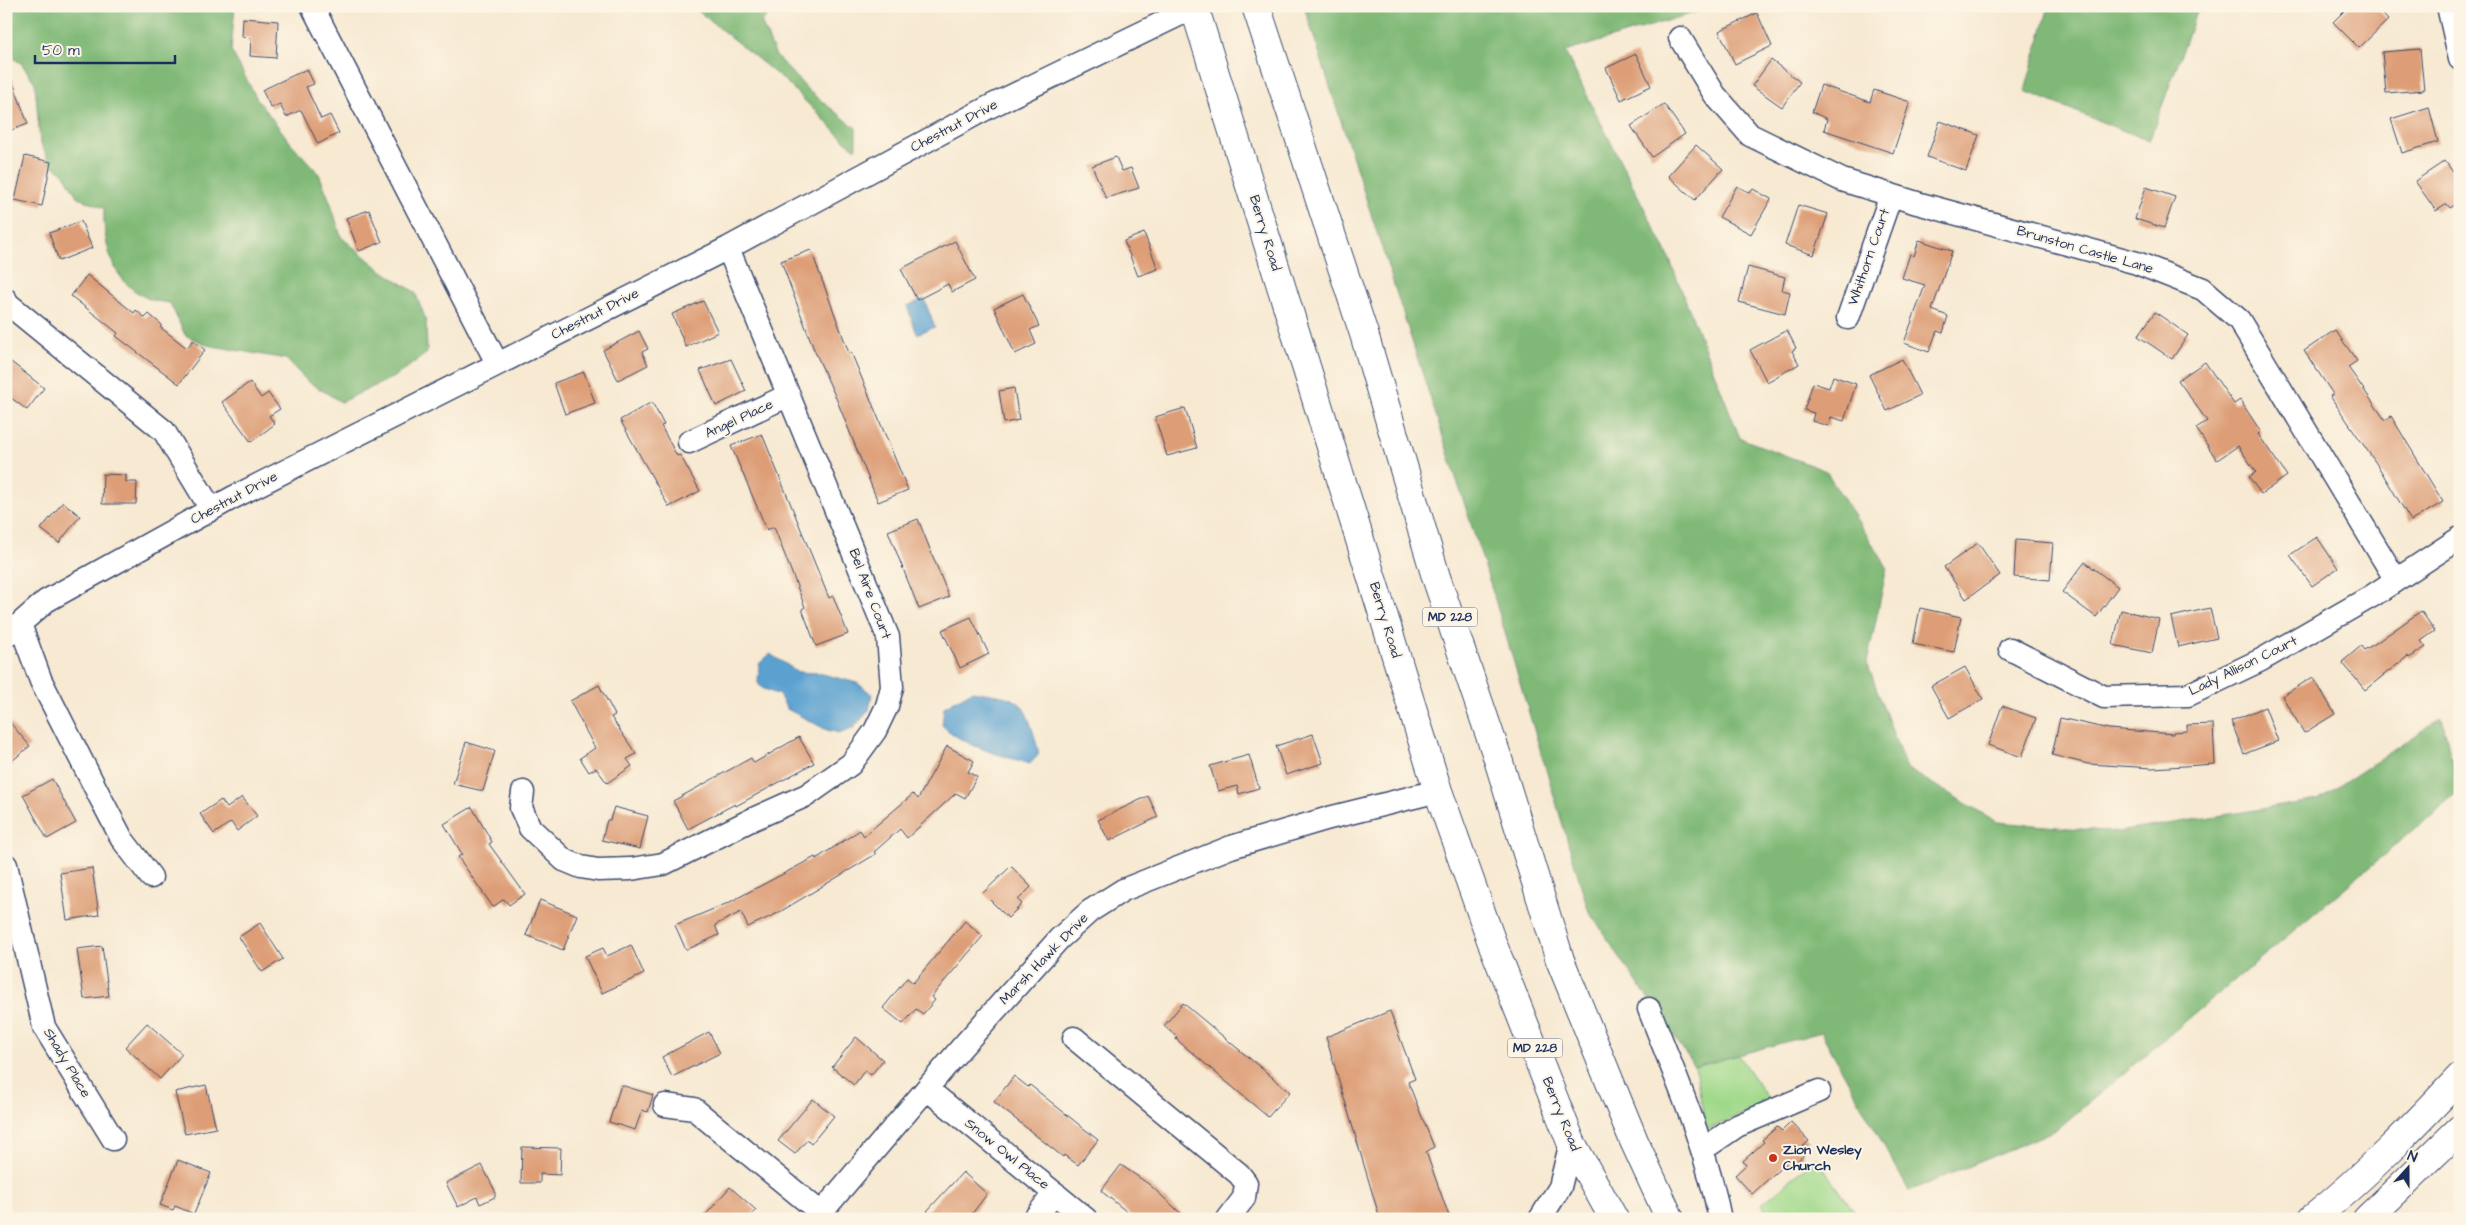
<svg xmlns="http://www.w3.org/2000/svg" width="2466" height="1225" font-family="'Architects Daughter',sans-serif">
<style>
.green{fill:#a1d98b;stroke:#5e8474}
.forest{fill:#80b977;stroke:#4e746a}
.water{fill:#5aa1d0;stroke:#3a6897}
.building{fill:#dd9e77}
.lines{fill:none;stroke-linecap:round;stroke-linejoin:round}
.minor-casing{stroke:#3c4b6f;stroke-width:25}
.major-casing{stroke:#3c4b6f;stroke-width:30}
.highway-casing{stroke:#3c4b6f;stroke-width:30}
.minor{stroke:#fff;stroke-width:22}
.major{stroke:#fff;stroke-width:28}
.highway{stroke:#fff;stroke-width:28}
.poi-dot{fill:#c8321e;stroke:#fcf5e5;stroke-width:2}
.labels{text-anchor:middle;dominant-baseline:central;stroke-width:4;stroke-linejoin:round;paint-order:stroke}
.shield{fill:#fcf5e5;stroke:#5e6a86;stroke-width:1}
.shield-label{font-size:12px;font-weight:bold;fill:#1b2f5e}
.street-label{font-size:14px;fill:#1b2f5e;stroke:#fcf5e5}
.poi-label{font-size:14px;font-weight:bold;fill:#1b2f5e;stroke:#fcf5e5;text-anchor:start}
</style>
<rect width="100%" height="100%" fill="#fcf5e5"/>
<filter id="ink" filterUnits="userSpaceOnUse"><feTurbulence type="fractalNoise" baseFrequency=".02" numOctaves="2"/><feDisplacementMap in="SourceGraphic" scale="10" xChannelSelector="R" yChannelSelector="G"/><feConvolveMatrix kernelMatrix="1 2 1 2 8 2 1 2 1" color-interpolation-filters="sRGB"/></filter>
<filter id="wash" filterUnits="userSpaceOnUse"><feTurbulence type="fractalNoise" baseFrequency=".0096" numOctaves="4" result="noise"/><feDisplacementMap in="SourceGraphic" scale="20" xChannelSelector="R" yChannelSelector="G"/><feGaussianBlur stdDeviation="1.12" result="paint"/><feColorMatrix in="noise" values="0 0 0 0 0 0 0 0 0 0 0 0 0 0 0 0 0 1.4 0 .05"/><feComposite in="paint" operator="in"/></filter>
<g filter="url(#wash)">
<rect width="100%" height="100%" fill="#f7e9d2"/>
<path class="green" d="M 1738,1055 L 1770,1102 L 1706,1130 L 1695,1067 Z
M 1816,1158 L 1860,1219 L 1770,1219 L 1762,1204 Z"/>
<path class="forest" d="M 6,6 L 235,6 L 231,50 L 257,99 L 290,142 L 319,174 L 331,204 L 341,237 L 381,270 L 415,292 L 426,320 L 427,353 L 396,376 L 341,402 L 307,381 L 286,359 L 207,345 L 185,335 L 170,303 C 163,302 153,301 147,298 C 111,282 103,242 104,208 L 78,198 L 64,174 L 50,163 L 40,142 L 35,83 L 21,63 L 6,54 Z
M 692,6 L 777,6 L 761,22 L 776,56 L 810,92 L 856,128 L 856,149 L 845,141 L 785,81 Z
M 1304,6 L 1716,6 L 1565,52 L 1667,253 L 1740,438 L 1826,471 L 1887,567 L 1867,663 L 1906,768 L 1997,822 L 2117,832 L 2318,800 L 2442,718 L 2459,792 L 2056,1130 L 1909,1191 L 1821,1032 L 1695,1067 L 1589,912 L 1490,583 Z
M 2049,6 L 2199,6 L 2149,141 L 2025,91 Z"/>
<path class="water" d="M 924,299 L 935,327 L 917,334 L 907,306 Z
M 770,654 L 798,672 L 819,673 L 857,683 L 872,694 L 869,711 L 852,729 L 840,733 L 827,730 L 787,709 L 779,695 L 762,688 L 758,683 L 759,664 Z
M 972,691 C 986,694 1011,694 1021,705 C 1030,715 1036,742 1039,754 L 1030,764 C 1001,755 964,747 942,725 L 944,707 Z"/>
<g id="blocks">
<path class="building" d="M 2349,6 L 2375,6 L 2388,20 L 2359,48 L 2333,22 Z
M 1757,13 L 1772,46 L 1735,64 L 1719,31 Z
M 243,18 L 278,21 L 276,58 L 250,56 L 251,38 L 242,37 Z
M 2420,49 L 2424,90 L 2386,93 L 2382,52 Z
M 1636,54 L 1651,86 L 1621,100 L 1606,68 Z
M 1771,60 L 1800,82 L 1782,107 L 1752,86 Z
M 6,69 L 8,69 L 28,124 L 6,132 Z
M 307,69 L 314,84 L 306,87 L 321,119 L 330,115 L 339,133 L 318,144 L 301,110 L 286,117 L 280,104 L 271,108 L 262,90 Z
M 1821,85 L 1870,102 L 1874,90 L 1910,102 L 1893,153 L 1824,130 L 1827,119 L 1812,112 Z
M 1664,104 L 1685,134 L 1652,157 L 1631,126 Z
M 2429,107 L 2438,142 L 2402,153 L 2391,119 Z
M 1940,121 L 1979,135 L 1966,171 L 1927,157 Z
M 1696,145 L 1723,169 L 1695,200 L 1668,176 Z
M 25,156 L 51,162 L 42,206 L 15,200 Z
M 1116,157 L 1122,171 L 1131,168 L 1139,188 L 1106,198 L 1092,166 Z
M 2445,161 L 2460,182 L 2460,202 L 2450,208 L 2447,204 L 2436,211 L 2415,181 Z
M 1737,186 L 1750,193 L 1753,189 L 1771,199 L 1751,234 L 1719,217 Z
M 2146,187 L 2175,197 L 2164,228 L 2135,219 Z
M 1798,205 L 1828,214 L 1814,255 L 1785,245 Z
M 369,210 L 382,242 L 359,251 L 346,218 Z
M 81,221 L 92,248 L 59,261 L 49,233 Z
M 1144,233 L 1158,269 L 1138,276 L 1124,241 Z
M 1919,240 L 1952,251 L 1932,310 L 1948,316 L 1943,333 L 1937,331 L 1929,352 L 1904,343 L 1925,285 L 1902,278 L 1910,254 L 1914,256 Z
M 955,241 L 975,280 L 952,292 L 948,284 L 917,300 L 901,269 Z
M 811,250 L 849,353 L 851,352 L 908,490 L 878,502 L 836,398 L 813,347 L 781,261 Z
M 1748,267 L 1785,277 L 1782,290 L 1790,292 L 1785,314 L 1739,302 Z
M 87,275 L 134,313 L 136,310 L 145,318 L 149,314 L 162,325 L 160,327 L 187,348 L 193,340 L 205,350 L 179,384 L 116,336 L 118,333 L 71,296 Z
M 1023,294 L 1039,326 L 1030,330 L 1036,344 L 1015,354 L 994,308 Z
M 703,301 L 718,332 L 686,347 L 672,314 Z
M 2155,312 L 2188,335 L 2172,359 L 2138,336 Z
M 1787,330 L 1796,348 L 1792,351 L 1799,364 L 1767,382 L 1750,350 Z
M 2335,330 L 2357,361 L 2348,367 L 2385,420 L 2391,416 L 2443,502 L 2411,521 L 2378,466 L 2330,396 L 2333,394 L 2304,351 Z
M 639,331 L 648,349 L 642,352 L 648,365 L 618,380 L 603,350 Z
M 6,358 L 44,388 L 27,410 L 6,394 Z
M 731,359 L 746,391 L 716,406 L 700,370 Z
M 1902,359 L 1920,395 L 1887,411 L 1869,375 Z
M 2205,362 L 2234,404 L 2240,400 L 2261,432 L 2258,434 L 2287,476 L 2261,494 L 2249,477 L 2256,472 L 2238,446 L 2217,460 L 2196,428 L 2207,421 L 2178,380 Z
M 584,372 L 595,403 L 565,414 L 554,383 Z
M 1833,376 L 1856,384 L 1844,421 L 1831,417 L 1828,426 L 1812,421 L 1814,413 L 1804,410 L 1813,383 L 1829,388 Z
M 250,382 L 261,398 L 268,393 L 280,409 L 269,416 L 275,424 L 251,442 L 222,402 Z
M 1014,388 L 1019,420 L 1004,423 L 999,391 Z
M 652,402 L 664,425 L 661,426 L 677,456 L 680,455 L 700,491 L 669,507 L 620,420 Z
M 1185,408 L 1197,448 L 1167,456 L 1155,417 Z
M 762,434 L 829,598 L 833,596 L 848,634 L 816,646 L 802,609 L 805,607 L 774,527 L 767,530 L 731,446 Z
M 103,474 L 126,475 L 126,482 L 137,482 L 136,504 L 102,504 Z
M 63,502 L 80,516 L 59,543 L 41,529 Z
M 918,519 L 949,597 L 919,609 L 888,531 Z
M 2317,537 L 2338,568 L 2312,586 L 2290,555 Z
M 2016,540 L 2053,543 L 2050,580 L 2014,577 Z
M 1978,543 L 2000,575 L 1966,599 L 1944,567 Z
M 2085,562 L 2118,587 L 2096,617 L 2062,592 Z
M 1920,608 L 1961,617 L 1954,652 L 1913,644 Z
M 2210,608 L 2217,638 L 2178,647 L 2171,617 Z
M 2121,610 L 2159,619 L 2152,653 L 2113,645 Z
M 2421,611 L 2435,631 L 2421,641 L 2426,647 L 2409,658 L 2408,656 L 2365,690 L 2342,662 L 2361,646 L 2364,650 L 2376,643 Z
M 971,617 L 989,654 L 960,668 L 942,630 Z
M 1965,667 L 1983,699 L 1949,718 L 1931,686 Z
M 2313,677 L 2335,714 L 2304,733 L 2282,696 Z
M 599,685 L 615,715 L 611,717 L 636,754 L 627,759 L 632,766 L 607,783 L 596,768 L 589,772 L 580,758 L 595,748 L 570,701 Z
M 2002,706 L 2036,718 L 2022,757 L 1988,745 Z
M 2265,707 L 2278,741 L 2244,754 L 2231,721 Z
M 6,718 L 30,746 L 6,766 Z
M 2060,718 L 2109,729 L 2173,734 L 2173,732 L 2187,731 L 2187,725 L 2213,724 L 2215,764 L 2153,768 L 2088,764 L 2052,755 Z
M 1313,734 L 1323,763 L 1286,775 L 1276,746 Z
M 799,737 L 814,763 L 736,806 L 735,804 L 688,829 L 673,801 L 751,758 L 754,763 Z
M 466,742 L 495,751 L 483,791 L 453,784 Z
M 947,746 L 974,761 L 968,772 L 977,777 L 965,798 L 956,793 L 907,838 L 900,829 L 874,852 L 876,854 L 778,913 L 748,927 L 741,912 L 715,925 L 719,935 L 686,950 L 675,925 L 728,903 L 815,857 L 816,859 L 860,830 L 864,836 L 913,794 L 918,799 Z
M 1249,755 L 1259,788 L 1239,794 L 1237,786 L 1218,791 L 1210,766 Z
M 52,779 L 76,823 L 47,839 L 23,795 Z
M 1148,796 L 1158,817 L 1109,841 L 1098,820 Z
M 242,797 L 257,816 L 237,831 L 231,822 L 214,834 L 200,814 L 221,800 L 227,808 Z
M 472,807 L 492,842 L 489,844 L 525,894 L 509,905 L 504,899 L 493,907 L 458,857 L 462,854 L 444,824 Z
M 614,807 L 648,816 L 640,849 L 602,840 L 607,820 L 610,820 Z
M 1011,866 L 1031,887 L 1018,900 L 1022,904 L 1008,918 L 983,893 Z
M 92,868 L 99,915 L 67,920 L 60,873 Z
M 540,900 L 577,915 L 563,950 L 526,935 Z
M 965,921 L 983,936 L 931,997 L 935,1000 L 923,1014 L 916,1009 L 903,1024 L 883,1008 L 907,978 L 913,983 Z
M 260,923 L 283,959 L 262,972 L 239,937 Z
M 631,945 L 644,974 L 602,993 L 585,956 L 603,948 L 607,956 Z
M 102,946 L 109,996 L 84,999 L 77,949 Z
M 1183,1003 L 1290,1092 L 1268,1117 L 1176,1039 L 1177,1037 L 1164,1026 Z
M 1390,1011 L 1415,1079 L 1408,1082 L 1434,1147 L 1426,1152 L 1450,1219 L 1380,1219 L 1326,1037 Z
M 147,1023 L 182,1054 L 160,1079 L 125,1047 Z
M 709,1032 L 720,1053 L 672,1077 L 662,1057 Z
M 856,1037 L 883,1060 L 871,1075 L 865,1070 L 854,1085 L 832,1067 Z
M 1014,1076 L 1028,1087 L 1030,1085 L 1098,1140 L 1078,1165 L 1064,1155 L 1063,1157 L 994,1102 Z
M 206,1085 L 216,1128 L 185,1134 L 175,1092 Z
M 621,1085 L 653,1095 L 648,1112 L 642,1110 L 635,1130 L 609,1122 Z
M 813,1099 L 834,1116 L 811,1144 L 807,1140 L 795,1154 L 778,1141 Z
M 1791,1122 L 1809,1141 L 1799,1150 L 1804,1155 L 1790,1168 L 1785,1164 L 1752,1194 L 1735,1175 L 1746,1165 L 1743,1161 L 1764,1142 L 1762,1140 L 1777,1127 L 1782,1131 Z
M 522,1147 L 561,1148 L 560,1175 L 540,1174 L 540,1183 L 521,1183 Z
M 178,1160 L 211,1173 L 194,1214 L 175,1206 L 173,1210 L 160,1205 Z
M 482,1165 L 495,1191 L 495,1197 L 480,1204 L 477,1197 L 458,1207 L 446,1183 Z
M 1121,1165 L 1150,1185 L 1187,1219 L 1136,1219 L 1101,1191 Z
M 963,1172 L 987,1194 L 968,1219 L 936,1219 L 927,1211 Z
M 730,1187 L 756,1210 L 748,1219 L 702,1219 Z"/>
</g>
</g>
<g filter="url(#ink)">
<use href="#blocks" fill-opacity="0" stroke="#3c4b6f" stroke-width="1"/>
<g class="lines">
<defs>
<path id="minor" d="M 312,6 L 497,363
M 2448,6 L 2460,59
M 1680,38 L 1715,95 L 1750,135 L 1842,180 L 1917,203 L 2137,263 L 2203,289 L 2239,320 L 2396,580
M 6,300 L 7,303 L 164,431 L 211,509
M 1848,318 L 1891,195
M 689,442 L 789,395
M 20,624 L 41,681 L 100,797 L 122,839 L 151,877
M 6,636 L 46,601 L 232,498 L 728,248 L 989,107 L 1197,6
M 2010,649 L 2104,697 L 2188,695 L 2261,660 L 2372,596 L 2460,538
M 523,792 L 521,808 L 530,828 L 564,860 L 581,867 L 598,870 L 631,869 L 663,864 L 751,820 L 807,795 L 851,764 L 875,731 L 887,706 L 892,687 L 888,637 L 728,248
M 6,865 L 44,1027 L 113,1139
M 1649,1009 C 1676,1078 1706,1146 1720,1219
M 1074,1038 L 1239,1174 L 1246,1183 L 1244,1198 L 1228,1219
M 927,1089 L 1086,1219
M 665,1105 L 694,1109 L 821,1213
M 1702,1150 L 1737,1126 L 1819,1091
M 816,1219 L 962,1047 L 1059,939 L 1090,911 L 1123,890 L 1231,847 L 1329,818 L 1438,791
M 1034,1219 L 1055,1193
M 1540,1219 L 1560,1187 L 1571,1142"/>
<path id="major" d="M 2312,1219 C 2366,1176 2413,1127 2460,1077
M 2367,1219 L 2460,1129"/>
<path id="highway" d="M 1194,6 L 1438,791 L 1491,940 L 1571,1142 L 1614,1219
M 1256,6 L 1364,334 L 1436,577 L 1497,756 L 1560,960 L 1634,1141 L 1670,1219"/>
</defs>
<use href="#minor" class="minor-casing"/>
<use href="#major" class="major-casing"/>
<use href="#highway" class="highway-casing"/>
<use href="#minor" class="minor"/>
<use href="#major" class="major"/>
<use href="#highway" class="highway"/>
</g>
</g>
<circle class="poi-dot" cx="1773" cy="1158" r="5"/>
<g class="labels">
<g class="shield">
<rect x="1422.5" y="607.5" width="55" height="19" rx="4"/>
<rect x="1507.5" y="1038.5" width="55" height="19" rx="4"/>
</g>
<g class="shield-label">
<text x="1450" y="617">MD 228</text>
<text x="1535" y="1048">MD 228</text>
</g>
<g class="street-label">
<text transform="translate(954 126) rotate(-28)">Chestnut Drive</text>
<text transform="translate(1265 233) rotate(73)">Berry Road</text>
<text transform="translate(2085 250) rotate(16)">Brunston Castle Lane</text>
<text transform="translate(1869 257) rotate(-71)">Whithorn Court</text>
<text transform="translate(595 314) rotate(-27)">Chestnut Drive</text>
<text transform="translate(739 419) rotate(-25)">Angel Place</text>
<text transform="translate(234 498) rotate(-28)">Chestnut Drive</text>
<text transform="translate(870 594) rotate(69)">Bel Aire Court</text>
<text transform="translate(1385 620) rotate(73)">Berry Road</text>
<text transform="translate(2243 666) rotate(-26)">Lady Allison Court</text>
<text transform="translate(1044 959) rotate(-46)">Marsh Hawk Drive</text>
<text transform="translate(67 1063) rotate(59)">Shady Place</text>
<text transform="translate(1561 1114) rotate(68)">Berry Road</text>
<text transform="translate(1007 1154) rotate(39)">Snow Owl Place</text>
</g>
<g class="poi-label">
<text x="1783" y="1150">Zion Wesley<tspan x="1783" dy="16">Church</tspan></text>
</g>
</g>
<rect width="2466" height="1225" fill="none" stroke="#fcf5e5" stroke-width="25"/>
<g transform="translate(2408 1168) rotate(21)" stroke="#fcf5e5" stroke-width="4" paint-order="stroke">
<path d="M0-4L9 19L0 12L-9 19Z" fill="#1b2f5e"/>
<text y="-8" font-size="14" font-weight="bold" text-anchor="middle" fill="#1b2f5e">N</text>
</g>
<path d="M35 55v8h140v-8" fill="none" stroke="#1b2f5e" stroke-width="2.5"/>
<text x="42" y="55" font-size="15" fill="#1b2f5e" stroke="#fcf5e5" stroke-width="4" paint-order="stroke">50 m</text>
</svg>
